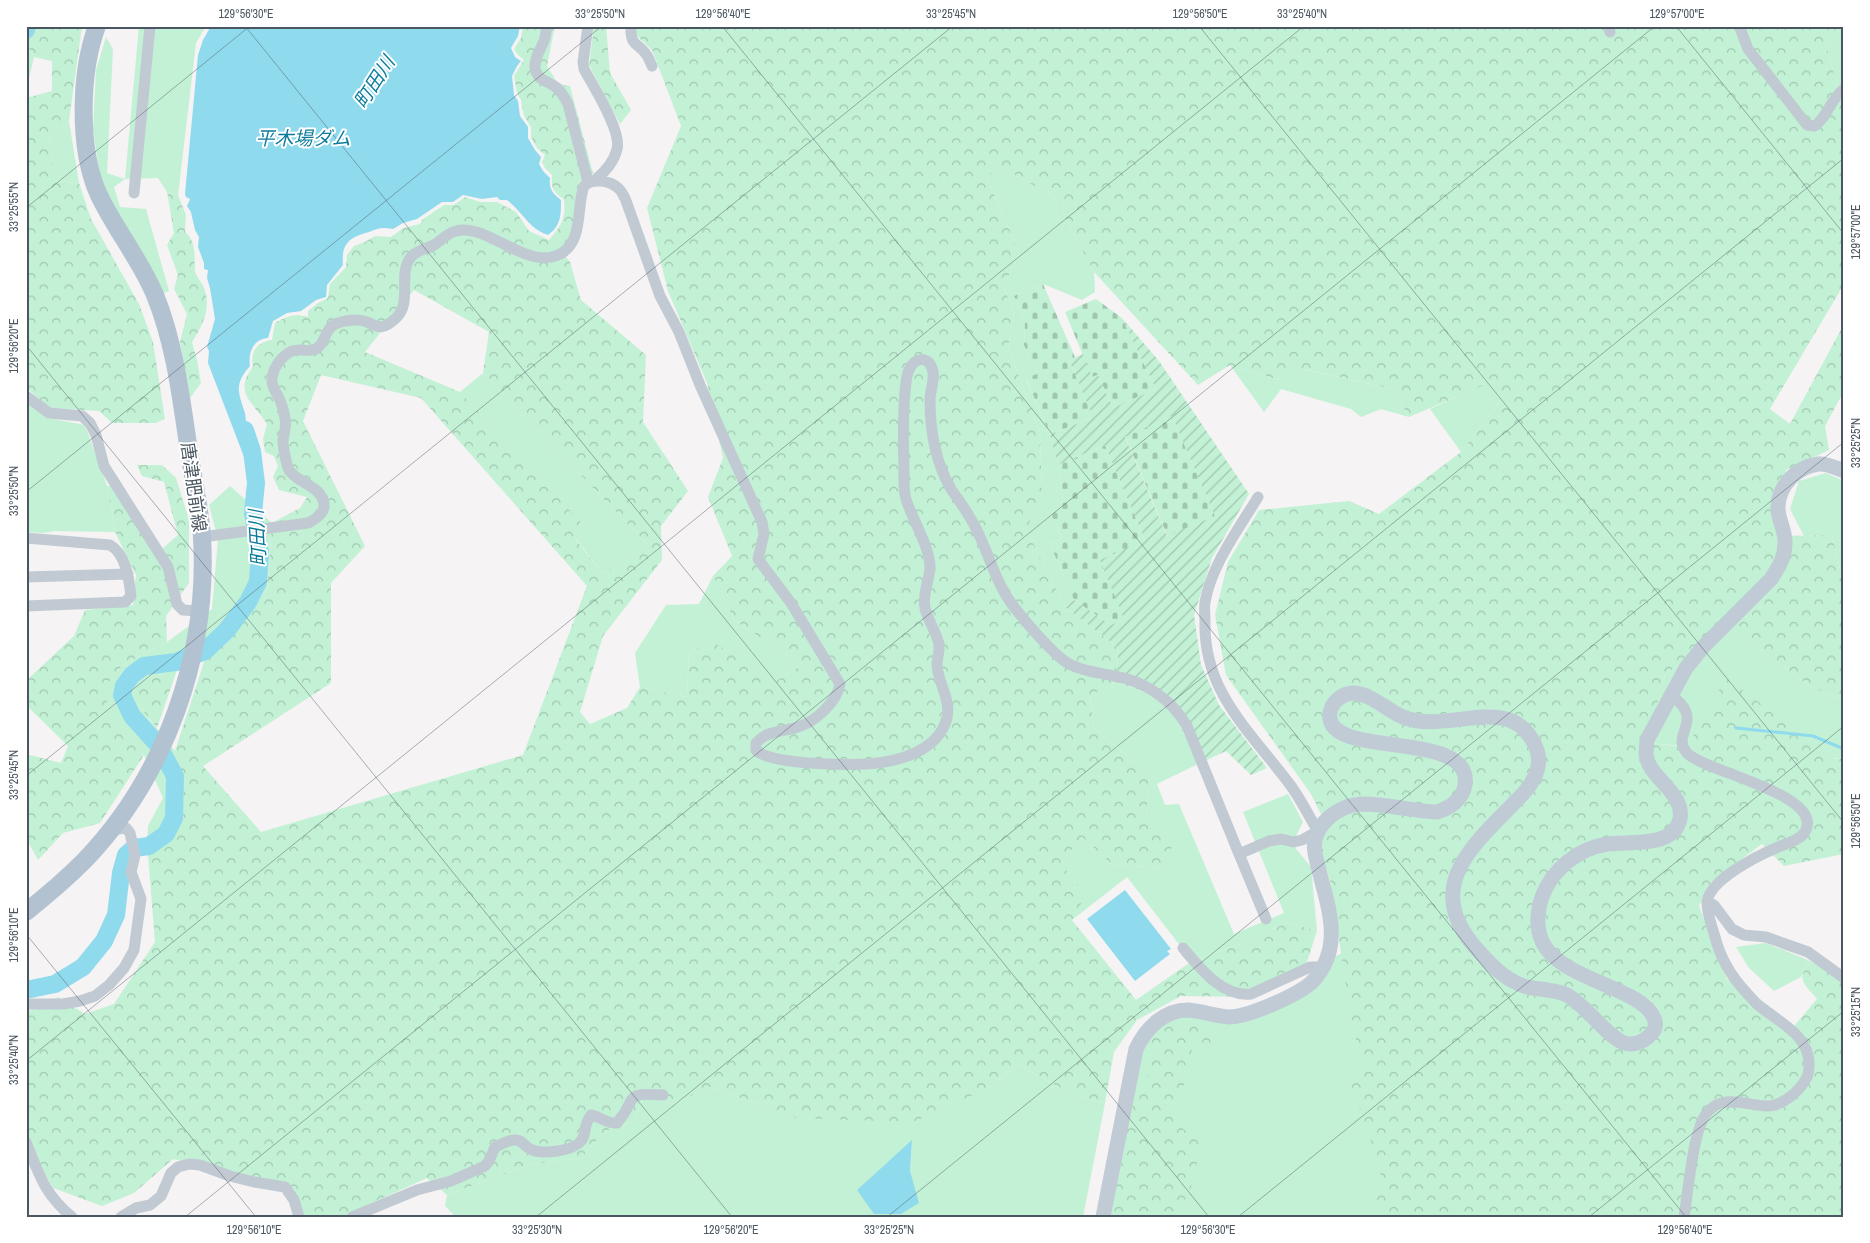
<svg xmlns="http://www.w3.org/2000/svg" width="1870" height="1243" font-family="'Archivo Narrow','Noto Sans JP',sans-serif">
<style>
.grass{fill:#c3f1d5;fill-rule:evenodd}
.forest{fill:url(#forest-crowns);fill-rule:evenodd}
.cemetery{fill:url(#cemetery-stones)}
.garden{fill:url(#garden-furrows);fill-rule:evenodd}
.water{fill:#90daee}
.lines{fill:none;stroke-linecap:round;stroke-linejoin:round}
.stream{stroke:#90daee;stroke-width:3}
.river{stroke:#90daee;stroke-width:18}
.street{stroke:#c1cad2;stroke-width:11}
.secondary{stroke:#c1cbd6;stroke-width:15}
.primary{stroke:#b3c2d1;stroke-width:18}
.ticks{fill:none;stroke:#4a5661;stroke-width:1;stroke-opacity:0.45}
.labels{text-anchor:middle;dominant-baseline:central;stroke-width:4;stroke-linejoin:round;paint-order:stroke}
.street-label{font-size:18px;fill:#4a5661;stroke:#fff}
.water-label{font-size:19px;font-style:italic;fill:#0c7c9b;stroke:#fff}
.neatline{fill:none;stroke:#4a5661;stroke-width:2}
.ticks-label{font-size:12px;text-anchor:middle;fill:#4a5661}
</style>
<defs>
<pattern id="forest-crowns" width="20" height="18" patternUnits="userSpaceOnUse" patternTransform="scale(1.25)"><rect width="20" height="18" fill="#c3f1d5"/><path d="M2 6a3 3 0 1 1 6 0M12 15a3 3 0 1 1 6 0" fill="none" stroke="#a0c6b0"/></pattern>
<pattern id="cemetery-stones" width="16" height="16" patternUnits="userSpaceOnUse" patternTransform="scale(1.25)"><rect width="16" height="16" fill="#c3f1d5"/><path d="M2 7V4a2 2 0 0 1 4 0v3zM10 15v-3a2 2 0 0 1 4 0v3z" fill="#a0c6b0"/></pattern>
<pattern id="garden-furrows" width="10" height="10" patternUnits="userSpaceOnUse" patternTransform="scale(1.25)"><rect width="10" height="10" fill="#c3f1d5"/><path d="M-1 1l2-2M0 10L10 0M9 11l2-2" fill="none" stroke="#a0c6b0"/></pattern>
</defs>
<rect width="100%" height="100%" fill="#f5f3f3"/>
<path class="grass" d="M 139,26 L 206,26 L 196,43 L 178,195 L 167,192 L 158,178 L 125,179 L 114,187 L 120,207 L 146,209 L 169,291 L 162,294 L 114,210 L 100,177 L 93,129 L 96,70 L 106,37 L 113,49 L 107,173 L 125,179 Z
M 1844,37 L 1844,86 L 1838,87 L 1826,45 Z
M 26,43 L 34,57 L 26,91 Z
M 69,121 L 79,183 L 55,181 L 49,140 Z
M 998,165 L 1054,197 L 1094,272 L 1095,292 L 1082,300 L 1043,284 L 1014,296 L 1025,321 L 1024,345 L 1037,374 L 1026,379 L 1050,435 L 1058,465 L 1063,500 L 1051,515 L 1062,539 L 1050,544 L 1074,600 L 1065,607 L 1026,529 L 1042,499 L 1040,432 L 1008,347 L 1014,313 L 1004,287 L 1019,252 L 987,178 Z
M 1230,365 L 1279,380 L 1302,369 L 1393,389 L 1409,417 L 1381,409 L 1361,417 L 1351,409 L 1281,389 L 1264,412 Z
M 483,373 L 647,544 L 603,574 L 576,539 L 584,527 L 460,392 Z
M 1491,381 L 1501,400 L 1461,452 L 1430,409 Z
M 26,400 L 48,418 L 85,425 L 107,486 L 115,532 L 55,531 L 43,533 L 26,532 Z
M 1826,473 L 1844,481 L 1844,586 L 1832,535 L 1804,536 L 1790,509 L 1799,481 Z
M 230,486 L 272,523 L 267,590 L 207,653 L 177,670 L 139,680 L 130,695 L 175,751 L 181,771 L 180,810 L 147,843 L 148,826 L 163,798 L 144,755 L 106,707 L 107,683 L 122,666 L 167,642 L 212,609 L 218,539 L 209,505 Z
M 713,576 L 735,621 L 802,665 L 778,681 L 716,644 L 689,650 L 687,697 L 640,687 L 635,653 L 666,605 L 699,604 Z
M 1729,626 L 1808,685 L 1844,701 L 1844,759 L 1647,743 L 1665,675 Z
M 1115,682 L 1148,693 L 1175,715 L 1198,764 L 1157,784 L 1165,805 L 1179,804 L 1234,934 L 1284,913 L 1243,812 L 1288,794 L 1303,822 L 1292,844 L 1311,867 L 1317,931 L 1288,922 L 1246,942 L 1192,961 L 1127,877 L 1072,920 L 1061,864 L 1082,837 L 1113,865 L 1164,868 L 1146,816 L 1150,776 L 1094,728 L 1090,695 Z
M 1766,943 L 1808,960 L 1801,977 L 1774,991 L 1749,968 L 1736,947 Z
M 1346,952 L 1407,1217 L 1109,1217 L 1138,1064 L 1150,1034 L 1177,1017 L 1191,1017 L 1232,1022 L 1329,970 L 1335,956 Z
M 1019,1065 L 1073,1095 L 1105,1103 L 1083,1217 L 456,1217 L 445,1206 L 447,1195 L 532,1164 L 581,1158 L 605,1131 L 633,1122 L 644,1096 L 674,1104 L 710,1087 L 796,1118 L 985,1090 ZM 912,1141 L 910,1171 L 857,1190 Z"/>
<path class="forest" d="M 28,26 L 82,26 L 69,121 L 49,140 L 55,181 L 79,183 L 91,219 L 139,304 L 153,342 L 165,419 L 156,423 L 112,423 L 99,411 L 49,408 L 26,387 L 26,98 L 52,91 L 52,61 L 34,57 L 26,43 Z
M 523,26 L 555,26 L 547,66 L 558,84 L 570,86 L 593,173 L 579,182 L 572,236 L 560,250 L 570,262 L 581,300 L 646,355 L 643,422 L 688,491 L 661,526 L 662,560 L 603,636 L 580,712 L 590,724 L 627,708 L 640,687 L 687,697 L 689,650 L 716,644 L 778,680 L 802,665 L 735,621 L 713,576 L 732,556 L 708,497 L 723,458 L 707,383 L 668,291 L 647,208 L 681,126 L 652,50 L 636,35 L 636,26 L 1844,26 L 1844,37 L 1826,45 L 1838,87 L 1844,86 L 1844,284 L 1770,409 L 1790,424 L 1844,324 L 1844,391 L 1825,426 L 1829,450 L 1786,470 L 1779,536 L 1832,535 L 1844,586 L 1844,701 L 1808,685 L 1729,626 L 1665,675 L 1647,743 L 1687,747 L 1726,678 L 1836,759 L 1844,759 L 1844,854 L 1784,866 L 1762,844 L 1711,882 L 1699,906 L 1727,979 L 1764,1002 L 1794,1026 L 1817,999 C 1802,981 1798,983 1808,960 L 1844,981 L 1844,1217 L 1376,1217 C 1374,1199 1384,1180 1379,1163 C 1375,1148 1367,1134 1362,1119 C 1361,1115 1362,1111 1360,1108 C 1356,1101 1343,1095 1344,1086 C 1344,1077 1358,1074 1362,1067 L 1350,1012 L 1330,881 L 1320,852 L 1320,843 L 1328,828 L 1311,794 L 1226,675 L 1215,615 L 1228,562 L 1259,510 L 1349,501 L 1379,514 L 1461,452 L 1501,400 L 1491,382 L 1409,417 L 1393,389 L 1303,369 L 1279,380 L 1230,365 L 1198,385 L 1094,272 L 1054,197 L 998,165 L 987,178 L 1019,252 L 1004,287 L 1014,313 L 1008,347 L 1040,432 L 1042,499 L 1026,529 L 1065,607 L 1119,648 L 1115,682 L 1090,696 L 1094,728 L 1150,776 L 1146,816 L 1173,844 L 1164,868 L 1113,865 L 1082,837 L 1061,864 L 1086,895 L 1072,920 L 1136,1000 L 1192,961 L 1246,942 L 1288,922 L 1317,931 L 1305,968 L 1251,997 L 1181,996 L 1137,1020 L 1114,1052 L 1105,1103 L 1073,1095 L 1019,1065 L 985,1090 L 913,1122 L 796,1118 L 710,1087 L 674,1104 L 644,1096 L 633,1122 L 605,1131 L 581,1158 L 532,1164 L 447,1195 L 427,1178 L 341,1217 L 300,1217 L 277,1184 L 173,1159 L 134,1193 L 102,1206 L 53,1188 L 26,1140 L 26,1012 L 58,997 L 85,1014 L 114,1004 L 155,942 L 147,843 L 180,810 L 181,771 L 175,751 L 207,653 L 267,590 L 272,523 L 300,508 L 307,497 L 279,490 L 273,477 L 278,466 L 274,456 L 265,452 L 263,439 L 267,424 C 255,404 232,393 253,367 C 250,353 256,342 272,340 L 275,323 C 287,316 295,313 308,317 L 308,311 L 318,303 L 328,298 L 330,284 L 346,267 L 347,255 L 354,246 L 365,242 L 375,236 L 391,237 L 403,228 L 420,224 L 423,219 L 444,205 L 454,205 L 465,197 L 480,202 L 497,202 L 516,212 L 529,231 L 549,240 C 562,225 566,218 564,199 C 553,192 551,188 552,175 L 545,168 L 542,162 L 545,155 L 537,148 L 531,137 L 531,127 L 524,116 L 521,100 L 517,93 L 514,76 L 524,60 L 517,54 L 514,49 L 521,38 ZM 414,290 L 489,332 L 483,373 L 647,544 L 603,574 L 576,540 L 585,527 L 460,392 L 365,352 ZM 321,375 L 421,398 L 587,586 L 523,755 L 261,832 L 203,766 L 331,683 L 331,583 L 365,546 L 303,421 Z
M 594,26 L 606,26 L 610,73 L 631,110 L 620,124 L 589,65 Z
M 167,192 L 178,195 L 186,215 L 185,232 C 197,242 194,257 195,271 C 196,277 202,282 204,288 C 212,308 202,326 192,342 L 197,360 L 201,383 L 190,398 L 180,342 L 187,314 L 174,289 L 178,275 L 167,245 L 174,233 Z
M 137,465 L 162,465 L 176,478 L 189,520 L 189,583 L 166,616 L 167,642 L 122,666 L 107,684 L 107,707 L 144,755 L 100,823 L 63,833 L 38,860 L 26,838 L 26,754 L 61,763 L 68,746 L 26,705 L 28,679 L 74,636 L 85,610 L 133,605 L 136,575 L 115,532 L 107,486 L 115,486 L 155,555 L 178,535 L 164,482 L 142,476 Z
M 177,670 L 157,728 L 130,695 L 139,680 Z
M 1161,1021 C 1186,1021 1204,1017 1219,1040 L 1218,1043 L 1213,1045 L 1200,1042 L 1192,1049 L 1187,1077 L 1176,1105 L 1177,1121 L 1183,1129 L 1198,1141 L 1201,1147 L 1189,1195 L 1169,1217 L 1107,1217 L 1132,1092 C 1137,1089 1143,1087 1145,1082 C 1151,1071 1150,1055 1146,1044 Z"/>
<path class="cemetery" d="M 1043,284 L 1075,357 L 1069,360 L 1093,417 L 1050,435 L 1026,378 L 1037,374 L 1024,345 L 1025,321 L 1014,296 Z
M 1096,299 L 1122,318 L 1156,389 L 1113,408 L 1098,375 L 1092,377 L 1065,312 Z
M 1172,416 L 1215,516 L 1168,537 L 1125,436 Z
M 1105,445 L 1145,540 L 1125,619 L 1111,625 L 1074,600 L 1050,544 L 1062,539 L 1051,515 L 1063,500 L 1058,465 Z"/>
<path class="garden" d="M 1122,318 L 1159,361 L 1249,494 L 1212,558 L 1194,615 L 1201,665 L 1219,705 L 1267,768 L 1251,775 L 1226,751 L 1198,764 L 1175,715 L 1148,693 L 1115,682 L 1119,648 L 1065,607 L 1074,600 L 1111,625 L 1124,619 L 1100,560 L 1145,540 L 1105,445 L 1058,465 L 1050,435 L 1093,417 L 1069,360 L 1083,354 L 1092,377 L 1098,375 L 1113,408 L 1156,389 ZM 1172,416 L 1215,516 L 1167,536 L 1125,437 Z"/>
<path class="water" d="M 211,26 L 520,26 L 518,36 L 511,48 L 515,57 L 521,61 L 517,66 L 512,76 L 514,95 L 518,101 L 520,116 L 528,127 L 528,138 L 535,150 L 541,157 L 539,164 L 543,171 L 550,178 C 549,189 552,193 561,200 C 561,215 561,226 548,235 C 529,229 522,211 507,200 L 500,200 L 497,197 L 482,199 L 463,195 L 453,202 L 442,202 L 417,219 L 403,223 L 393,229 C 381,227 380,228 369,232 C 350,237 341,243 343,265 L 327,285 L 326,297 L 316,300 L 301,311 L 287,313 L 273,321 L 268,338 C 253,339 248,353 250,366 C 234,384 238,392 245,413 C 246,417 245,421 248,425 C 256,435 260,439 255,453 L 245,453 L 246,462 L 208,363 L 209,351 L 207,347 L 215,319 L 210,288 L 207,278 L 208,270 L 204,269 L 204,263 L 198,247 L 199,237 L 195,230 L 191,212 L 187,206 L 190,199 L 186,197 L 185,194 L 198,55 L 203,40 Z
M 1125,890 L 1171,949 L 1167,951 L 1170,954 L 1135,981 L 1087,919 Z
M 912,1140 L 910,1171 L 919,1203 L 901,1214 L 874,1214 L 857,1190 Z"/>
<g class="lines">
<path class="stream" d="M 1736,728 L 1813,736 L 1844,749"/>
<path class="river" d="M 26,30 L 26,26
M 26,990 L 55,984 L 83,967 L 104,941 L 116,915 L 121,873 L 126,855 L 134,848 L 149,846 L 166,834 L 174,818 L 175,776 L 158,745 L 132,716 L 122,695 L 124,686 L 132,675 L 144,666 L 176,662 L 205,651 L 227,630 L 248,602 L 258,582 L 260,553 L 253,513 L 256,483 L 252,451 L 245,430"/>
<path class="street" d="M 547,26 C 546,30 546,34 545,38 C 542,48 534,57 535,68 C 537,81 549,81 557,88 C 562,93 565,98 568,104 L 588,182
M 588,26 L 583,62 L 584,69 C 593,86 622,131 617,149 C 614,162 605,172 595,180
M 631,26 C 630,46 637,42 646,54 C 649,58 650,62 652,66
M 1608,26 L 1610,32
M 1740,28 L 1748,49 L 1807,125 L 1815,126 C 1828,116 1831,98 1844,89
M 134,193 L 150,26
M 26,396 L 49,413 L 82,416 L 90,423 L 96,435 L 104,466 L 168,567 L 177,604 L 183,610 L 199,611
M 202,537 L 308,523 C 316,519 325,513 324,504 C 322,486 297,483 289,470 C 286,463 283,448 283,440 C 284,433 287,425 285,418 C 284,412 282,405 280,400 C 277,393 271,387 272,379 C 273,368 281,357 290,352 C 299,347 308,353 316,349 C 326,342 323,336 330,328 C 335,322 348,320 355,320 C 375,319 376,337 396,318 C 413,302 397,274 411,257 C 417,250 426,249 434,245 C 440,241 446,235 453,232 C 484,219 526,272 560,254 C 584,242 576,207 584,186 C 592,178 609,180 618,188 C 621,190 623,195 625,198 L 660,296 L 679,332 L 700,385 L 762,522 L 764,534 L 758,559 L 791,603 L 840,684 C 837,702 815,722 798,727 C 783,732 767,730 756,743 L 756,750 C 771,765 845,765 867,764 C 897,762 938,752 947,718 C 951,699 938,683 937,665 C 937,658 940,651 939,644 C 936,631 928,621 925,608 C 922,593 930,580 930,566 C 929,545 912,519 906,499 C 903,489 904,477 904,467 C 903,441 903,417 905,391 C 906,384 906,376 909,370 C 914,358 927,355 932,368 C 936,378 930,390 930,400 C 930,430 936,463 951,489 C 957,498 964,507 969,516 C 984,539 990,566 1003,590 C 1012,608 1047,647 1063,660 C 1078,671 1096,672 1114,676 C 1145,681 1171,699 1187,726 L 1239,854 L 1269,841 L 1281,839 L 1294,842 L 1302,840 L 1318,831 C 1308,815 1300,797 1288,782 C 1249,730 1203,691 1205,621 C 1205,615 1204,608 1205,602 C 1212,564 1238,530 1258,497
M 26,538 L 110,545 C 126,554 129,579 131,596 L 125,602 L 26,606
M 26,577 L 128,574
M 1671,695 C 1678,701 1686,707 1687,716 C 1689,729 1675,740 1687,753 C 1704,772 1826,794 1805,832 C 1800,840 1786,844 1778,847 C 1759,855 1708,880 1707,903 C 1707,914 1712,926 1715,937 C 1720,956 1731,976 1745,991 C 1749,996 1754,1001 1758,1005 C 1777,1021 1810,1035 1809,1065 C 1809,1069 1809,1073 1807,1077 C 1800,1091 1784,1105 1768,1106 C 1747,1106 1723,1092 1706,1114 C 1693,1131 1688,1193 1684,1217
M 1239,854 L 1266,919
M 1707,902 L 1714,905 L 1732,929 L 1744,935 L 1766,937 L 1808,952 L 1844,978
M 1183,948 C 1200,968 1222,997 1251,994 L 1310,967 L 1324,967
M 26,1005 L 30,1004 L 63,1004 L 80,1001 L 95,996 L 109,985 L 124,968 L 134,950 L 141,899 L 131,872 L 135,855 L 130,833 L 126,828 L 110,830
M 26,1142 C 39,1174 44,1194 72,1217
M 121,1217 L 136,1208 L 150,1205 L 161,1196 L 171,1173 L 178,1167 L 189,1164 L 200,1165 L 230,1176 L 254,1182 L 285,1187 L 294,1200 L 299,1217
M 352,1217 L 417,1190 L 451,1181 L 485,1166 L 489,1161 L 495,1147 C 500,1145 508,1140 514,1140 C 522,1139 524,1146 530,1149 C 542,1155 570,1151 579,1143 C 588,1136 582,1126 591,1115 C 601,1117 607,1124 617,1123 C 639,1098 621,1092 663,1095"/>
<path class="secondary" d="M 1103,1217 L 1136,1049 C 1146,1028 1164,1010 1188,1010 C 1202,1011 1215,1016 1229,1017 C 1248,1017 1298,995 1312,982 C 1349,943 1323,897 1315,853 C 1310,826 1338,805 1362,804 C 1387,804 1412,811 1437,812 C 1450,808 1463,799 1465,785 C 1473,730 1336,758 1330,719 C 1329,712 1332,705 1336,701 C 1357,679 1383,709 1403,717 C 1448,736 1514,688 1537,750 C 1543,769 1532,785 1519,798 C 1476,843 1422,884 1474,946 C 1489,963 1505,981 1527,987 C 1540,990 1555,989 1567,995 C 1588,1007 1606,1036 1624,1043 C 1633,1046 1643,1042 1649,1036 C 1655,1031 1657,1025 1654,1018 C 1641,987 1561,980 1543,943 C 1536,929 1537,912 1542,897 C 1552,869 1579,848 1608,844 C 1630,841 1674,848 1680,819 C 1685,792 1648,778 1646,754 C 1646,753 1647,742 1647,740 L 1686,668 L 1703,647 L 1771,579 C 1778,568 1785,558 1785,544 C 1786,531 1777,518 1778,506 C 1779,485 1797,467 1818,464 C 1827,463 1836,468 1844,471"/>
<path class="primary" d="M 26,912 C 46,896 66,879 84,861 C 166,776 209,654 202,537 C 200,508 193,479 189,451 C 181,398 175,344 155,295 C 140,259 114,228 98,193 C 78,147 80,72 97,26"/>
</g>
<path class="ticks" d="M 245,26 L 1209,1217M 722,26 L 1686,1217M 1199,26 L 1844,823M 1676,26 L 1844,234M 26,208 L 250,26M 26,345 L 732,1217M 26,492 L 602,26M 26,776 L 953,26M 26,934 L 256,1217M 26,1061 L 1304,26M 185,1217 L 1655,26M 536,1217 L 1844,158M 887,1217 L 1844,442M 1238,1217 L 1844,726M 1589,1217 L 1844,1011"/>
<g class="labels">
<g class="street-label">
<text transform="translate(194 487) rotate(82)">唐津肥前線</text>
</g>
<g class="water-label">
<text transform="translate(374 82) rotate(-57)">町田川</text>
<text x="303" y="138">平木場ダム</text>
<text transform="translate(257 538) rotate(-93)">町田川</text>
</g>
</g>
<rect width="1870" height="1243" fill="none" stroke="#ffffff" stroke-width="55"/>
<rect x="28" y="28" width="1814" height="1188" class="neatline"/>
<g class="ticks-label">
<text x="246" y="18">129°56'30"E</text>
<text x="600" y="18">33°25'50"N</text>
<text x="723" y="18">129°56'40"E</text>
<text x="951" y="18">33°25'45"N</text>
<text x="1200" y="18">129°56'50"E</text>
<text x="1302" y="18">33°25'40"N</text>
<text x="1677" y="18">129°57'00"E</text>
<text transform="translate(14 207) rotate(-90)" y="4">33°25'55"N</text>
<text transform="translate(1856 232) rotate(-90)" y="4">129°57'00"E</text>
<text transform="translate(14 346) rotate(-90)" y="4">129°56'20"E</text>
<text transform="translate(1856 443) rotate(-90)" y="4">33°25'25"N</text>
<text transform="translate(14 491) rotate(-90)" y="4">33°25'50"N</text>
<text transform="translate(14 775) rotate(-90)" y="4">33°25'45"N</text>
<text transform="translate(1856 821) rotate(-90)" y="4">129°56'50"E</text>
<text transform="translate(14 935) rotate(-90)" y="4">129°56'10"E</text>
<text transform="translate(1856 1012) rotate(-90)" y="4">33°25'15"N</text>
<text transform="translate(14 1060) rotate(-90)" y="4">33°25'40"N</text>
<text x="254" y="1234">129°56'10"E</text>
<text x="537" y="1234">33°25'30"N</text>
<text x="731" y="1234">129°56'20"E</text>
<text x="889" y="1234">33°25'25"N</text>
<text x="1208" y="1234">129°56'30"E</text>
<text x="1685" y="1234">129°56'40"E</text>
</g>
</svg>
